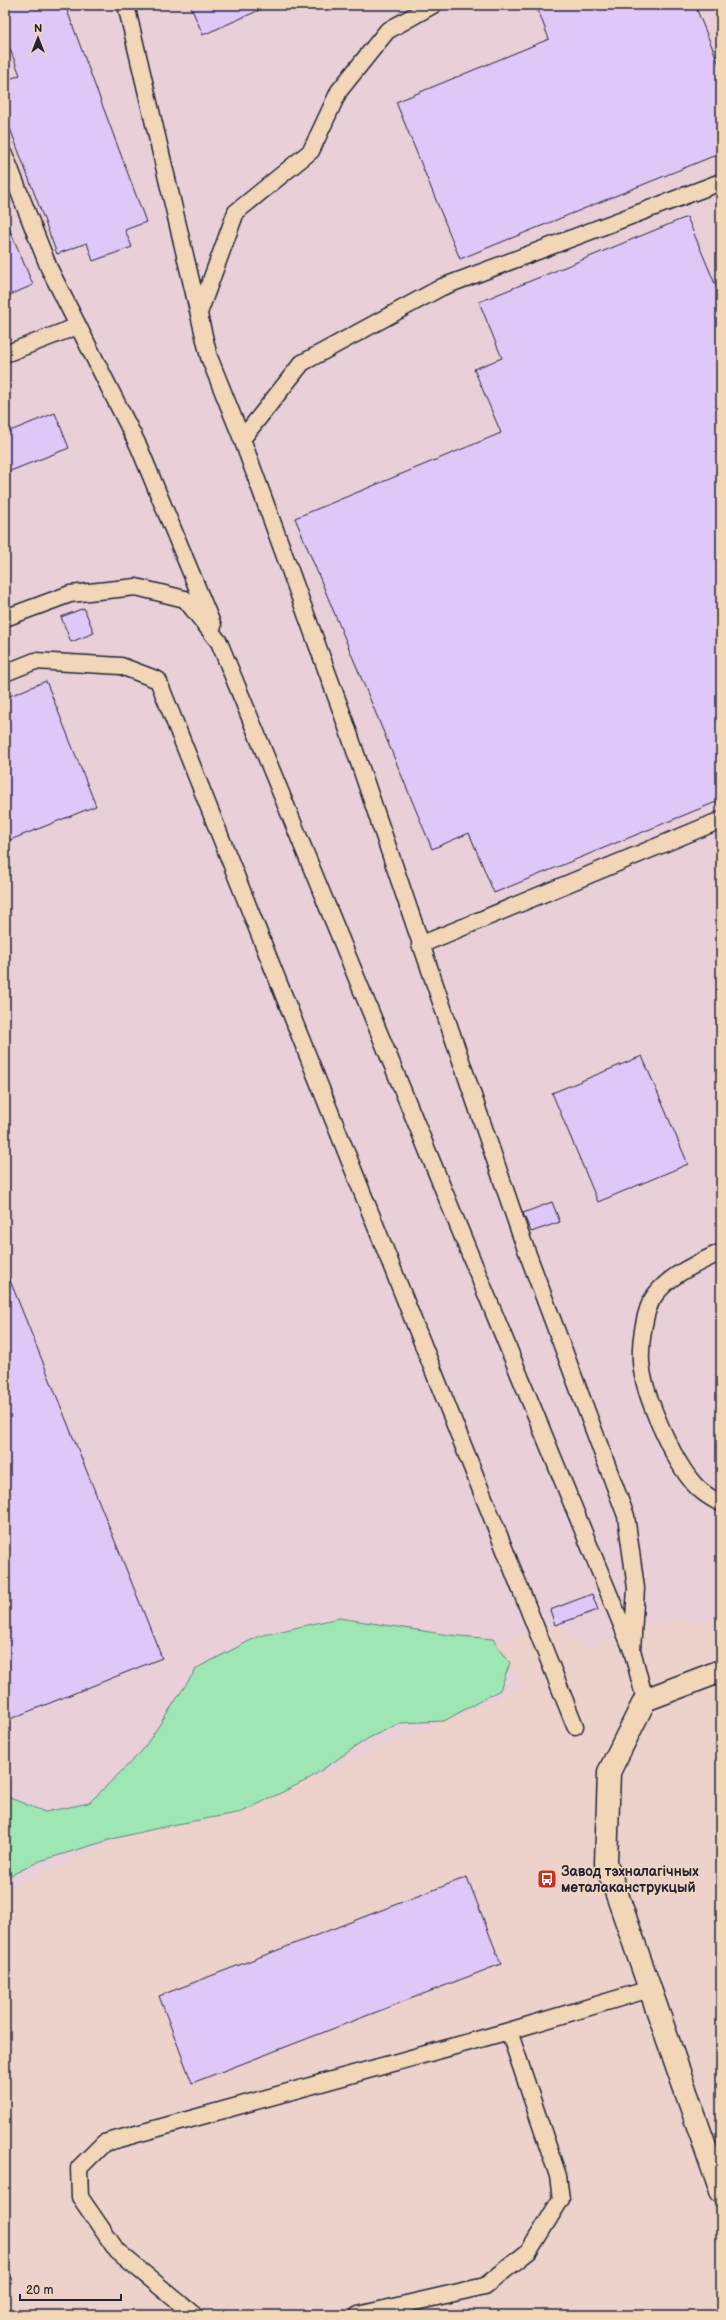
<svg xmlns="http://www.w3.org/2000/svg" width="726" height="2320" font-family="'Balsamiq Sans',sans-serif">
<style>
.built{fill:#e8cfd8}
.green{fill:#9ee7b5;stroke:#608478}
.building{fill:#dfc7f7;stroke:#22223b}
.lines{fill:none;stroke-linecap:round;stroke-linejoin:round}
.service-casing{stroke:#22223b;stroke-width:19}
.tertiary-casing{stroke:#22223b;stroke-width:25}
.service{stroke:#f1d7b8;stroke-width:16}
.tertiary{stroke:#f1d7b8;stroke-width:22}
.labels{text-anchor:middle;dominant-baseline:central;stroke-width:3;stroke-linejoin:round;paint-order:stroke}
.poi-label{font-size:14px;font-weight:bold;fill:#22223b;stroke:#f1d7b8;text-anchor:start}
</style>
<rect width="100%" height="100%" fill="#ecd2cb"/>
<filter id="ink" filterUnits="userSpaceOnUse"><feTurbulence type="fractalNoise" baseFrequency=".025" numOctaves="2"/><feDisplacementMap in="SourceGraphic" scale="8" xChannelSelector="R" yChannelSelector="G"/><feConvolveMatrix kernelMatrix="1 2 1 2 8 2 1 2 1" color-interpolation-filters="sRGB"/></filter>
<g filter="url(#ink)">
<path class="built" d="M 5,5 L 721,5 L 721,1621 L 665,1621 L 592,1648 L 555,1625 L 499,1643 L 522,1688 L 225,1815 L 214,1795 L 5,1891 Z"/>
<path class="green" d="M 339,1618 L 449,1635 L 493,1639 L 510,1663 L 500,1690 L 444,1721 L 400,1723 L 367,1739 L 307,1780 L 242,1812 L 167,1826 L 116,1838 L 40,1861 L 5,1878 L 5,1796 L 45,1812 L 89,1803 L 142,1751 L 197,1668 L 259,1636 Z"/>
<path class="building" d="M 5,5 L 65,5 L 146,222 L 125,230 L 132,247 L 93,261 L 87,243 L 57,254 L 5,115 L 5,81 L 20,75 L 5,36 Z
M 190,5 L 271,5 L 203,35 Z
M 550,5 L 695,5 L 721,69 L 721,153 L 460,259 L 396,102 L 549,39 L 538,10 Z
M 687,217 L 721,298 L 721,800 L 494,893 L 469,833 L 432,849 L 295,518 L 501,433 L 474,369 L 502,358 L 479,302 Z
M 5,218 L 33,285 L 5,297 Z
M 55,413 L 69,448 L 5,473 L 5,433 Z
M 84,608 L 94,633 L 71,642 L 61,617 Z
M 46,681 L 96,806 L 5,842 L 5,698 Z
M 642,1056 L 688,1164 L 598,1202 L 552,1093 Z
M 552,1202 L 560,1222 L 531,1232 L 523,1213 Z
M 5,1268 L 162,1658 L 5,1721 Z
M 592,1594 L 598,1610 L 555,1625 L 550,1610 Z
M 467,1877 L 501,1964 L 192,2083 L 159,1996 Z
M 5,2263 L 13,2283 L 5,2286 Z"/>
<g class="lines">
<defs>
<path id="service" d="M 126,5 L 209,357 L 242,439 L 341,710 L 521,1236 L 626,1516 L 636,1588 L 632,1650
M 5,156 L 49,268 L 139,447 L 213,626
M 199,313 L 236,212 L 311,151 L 339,91 L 387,31 L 433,5
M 5,354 L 78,326
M 242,439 L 302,363 L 442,287 L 721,182
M 5,618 L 70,594 L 136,587 L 185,599 L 219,642 L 632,1650 L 645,1700
M 5,673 L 35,661 L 121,666 L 158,680 L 575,1726
M 420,945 L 721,820
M 721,1252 C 698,1263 671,1274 655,1295 C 644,1309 640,1344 641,1362 C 643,1394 673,1460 694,1484 C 700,1491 713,1500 721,1503
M 194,2315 L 117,2251 L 80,2197 L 79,2168 L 104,2143 L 509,2031 L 650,1989
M 358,2315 L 485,2286 L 529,2251 L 561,2199 L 558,2176 L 509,2031"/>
<path id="tertiary" d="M 721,1671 L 645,1700 L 609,1772 L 606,1863 L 721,2192"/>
</defs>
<use href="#service" class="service-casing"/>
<use href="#tertiary" class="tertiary-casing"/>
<use href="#service" class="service"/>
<use href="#tertiary" class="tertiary"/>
</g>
</g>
<defs>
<symbol id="bus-square" viewBox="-11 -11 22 22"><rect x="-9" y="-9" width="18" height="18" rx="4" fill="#c8321e" stroke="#f1d7b8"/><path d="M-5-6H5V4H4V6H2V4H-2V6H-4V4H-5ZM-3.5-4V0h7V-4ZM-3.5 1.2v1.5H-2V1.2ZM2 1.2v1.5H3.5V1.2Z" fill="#fff"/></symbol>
</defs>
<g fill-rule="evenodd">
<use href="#bus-square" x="536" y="1868" width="22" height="22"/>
</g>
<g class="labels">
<g class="poi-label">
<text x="561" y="1871">Завод тэхналагічных<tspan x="561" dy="16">металаканструкцый</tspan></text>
</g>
</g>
<rect width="726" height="2320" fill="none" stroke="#f1d7b8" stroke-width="20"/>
<rect x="10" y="10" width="706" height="2300" fill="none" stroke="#22223b" stroke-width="1.5" filter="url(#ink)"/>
<g transform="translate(38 38)" stroke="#f1d7b8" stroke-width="3" paint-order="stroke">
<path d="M0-3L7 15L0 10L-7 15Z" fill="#22223b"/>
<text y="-6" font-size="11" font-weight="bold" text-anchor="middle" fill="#22223b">N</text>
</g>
<path d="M20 2294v6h101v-6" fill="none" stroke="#22223b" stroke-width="2"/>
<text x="26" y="2294" font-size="12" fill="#22223b" stroke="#f1d7b8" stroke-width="3" paint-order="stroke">20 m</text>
</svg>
